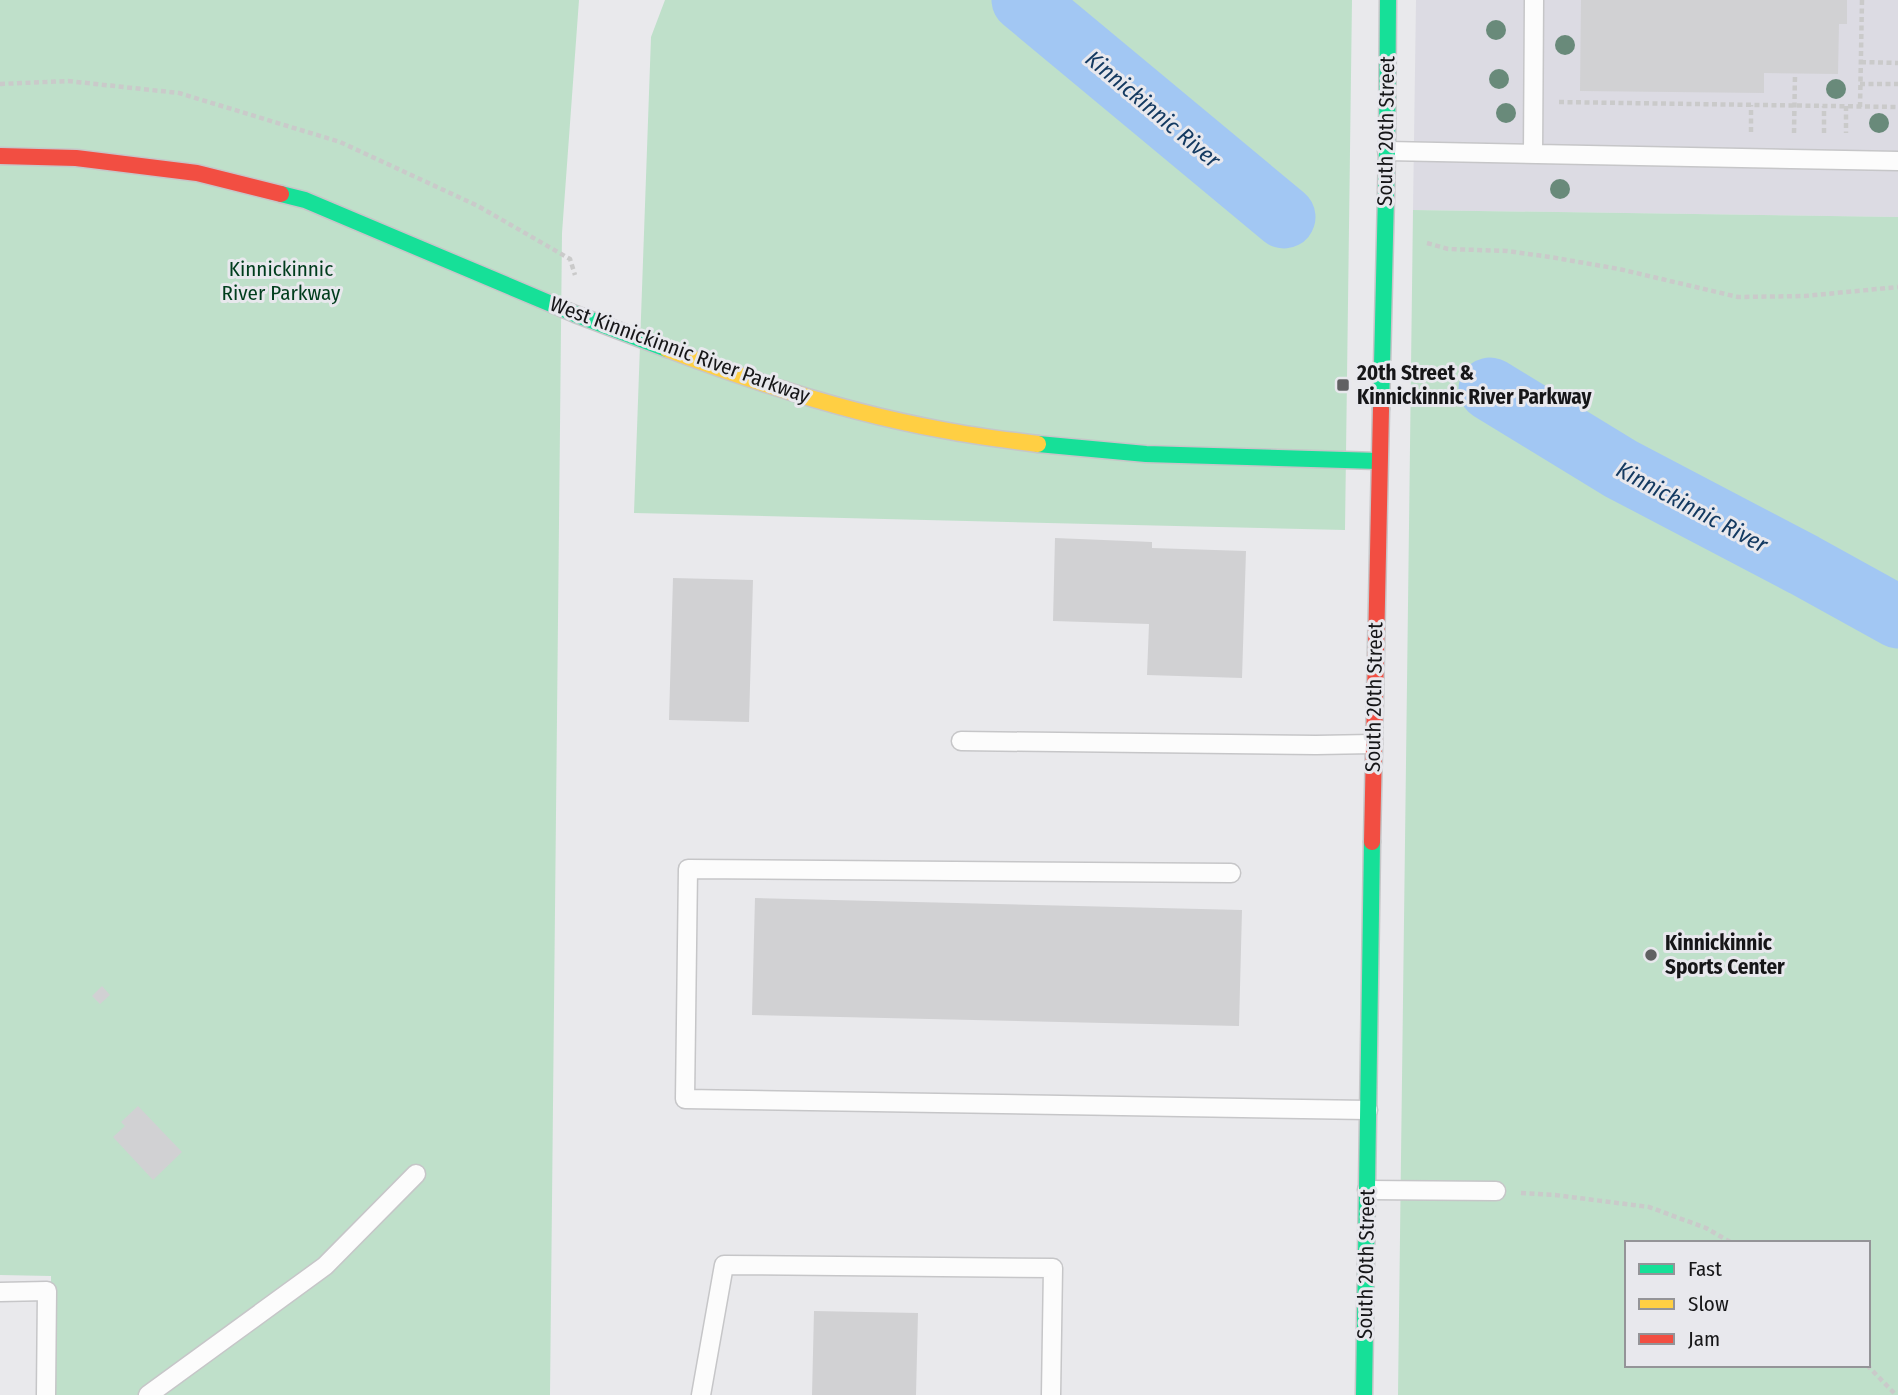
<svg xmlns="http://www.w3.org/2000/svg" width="1898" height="1395" font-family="'Fira Sans Condensed',sans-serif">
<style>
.built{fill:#dcdbe3}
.green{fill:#bfe0ca;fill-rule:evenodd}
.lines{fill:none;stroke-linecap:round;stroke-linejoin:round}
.river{stroke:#a2c7f3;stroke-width:63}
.building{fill:#d1d1d3}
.lane-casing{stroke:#c6c6c8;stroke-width:21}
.fast-casing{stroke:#c6c6c8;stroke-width:19}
.slow-casing{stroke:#c6c6c8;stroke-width:19}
.jam-casing{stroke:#c6c6c8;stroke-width:19}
.path{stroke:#cacaca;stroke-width:4.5;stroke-dasharray:5 3.5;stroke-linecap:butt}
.lane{stroke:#fcfcfc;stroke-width:18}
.fast{stroke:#16e098;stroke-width:16}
.slow{stroke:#ffcf43;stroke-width:16}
.jam{stroke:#f24e42;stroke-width:16}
.tree{fill:#698a7a}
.poi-dot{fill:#606062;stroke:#e8e8ed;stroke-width:2.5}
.labels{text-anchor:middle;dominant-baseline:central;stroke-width:6;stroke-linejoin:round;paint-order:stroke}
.street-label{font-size:21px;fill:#161618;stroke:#e8e8ed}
.park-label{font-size:21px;fill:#003d1d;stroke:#e8e8ed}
.poi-label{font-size:21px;font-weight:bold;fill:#161618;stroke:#e8e8ed;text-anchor:start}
.water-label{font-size:23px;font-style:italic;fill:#143a61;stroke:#e8e8ed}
</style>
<rect width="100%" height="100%" fill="#e9e9ec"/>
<path class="built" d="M 1416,0 L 1898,0 L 1898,217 L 1413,210 Z"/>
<path class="green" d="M 0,0 L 579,0 L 562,233 L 550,1395 L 51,1395 L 51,1276 L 0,1275 Z
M 665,0 L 1352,0 L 1345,530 L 634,513 L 651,37 Z
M 1413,210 L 1898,217 L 1898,1395 L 1398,1395 ZM 1627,1243 L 1868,1243 L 1868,1365 L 1627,1365 Z"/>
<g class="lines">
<path class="river" d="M 1023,0 L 1284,217
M 1490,389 L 1621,469 L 1804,565 L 1898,617"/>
</g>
<path class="building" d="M 1581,0 L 1847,0 L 1847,24 L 1839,24 L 1838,74 L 1764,73 L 1764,93 L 1580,91 Z
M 1055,538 L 1152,542 L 1152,548 L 1246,551 L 1242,678 L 1147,675 L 1149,624 L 1053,621 Z
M 673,578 L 753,580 L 749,722 L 669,720 Z
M 755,898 L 1242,910 L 1239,1026 L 752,1015 Z
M 102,986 L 110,995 L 100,1004 L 92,996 Z
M 138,1106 L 182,1152 L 153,1180 L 113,1137 L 125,1126 L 121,1122 Z
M 814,1311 L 918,1313 L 916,1395 L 812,1395 Z"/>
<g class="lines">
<defs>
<path id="lane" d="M 1387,151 L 1898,161
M 1533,154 L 1534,0
M 961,741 L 1316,745 L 1373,744
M 1231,873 L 688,869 L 685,1099 L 1368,1110
M 1367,1190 L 1496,1191
M 0,1292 L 47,1291 L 46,1395
M 148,1395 L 325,1266 L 416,1174
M 701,1395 L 724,1265 L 1053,1268 L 1051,1395"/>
<path id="fast" d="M 281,194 L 305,200 L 575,314 L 667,349
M 1381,409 L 1387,151 L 1388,0
M 1038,444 L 1146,454 L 1378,461
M 1364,1395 L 1372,842"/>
<path id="slow" d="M 667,349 C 756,383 848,413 943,430 C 974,436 1006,440 1038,444"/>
<path id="jam" d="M 0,156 L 76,158 L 197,173 L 281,194
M 1372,842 L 1381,409"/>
</defs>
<use href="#lane" class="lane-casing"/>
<use href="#fast" class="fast-casing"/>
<use href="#slow" class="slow-casing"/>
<use href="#jam" class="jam-casing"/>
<path class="path" d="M 1861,62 L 1898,63
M 0,84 L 68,81 L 179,93 L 340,142 L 478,206 L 570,259 L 575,275
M 1860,84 L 1898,84
M 1559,102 L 1898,107
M 1846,106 L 1846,133
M 1860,107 L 1862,0
M 1751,132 L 1751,105
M 1794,133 L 1795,74
M 1824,133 L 1824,106
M 1427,243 L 1448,249 L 1507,251 L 1550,257 L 1619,269 L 1738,297 L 1805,296 L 1898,287
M 1521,1193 L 1555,1195 L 1649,1207 L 1706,1228 L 1732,1243
M 1867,1365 L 1896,1395"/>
<use href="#lane" class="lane"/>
<use href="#fast" class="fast"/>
<use href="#slow" class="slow"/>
<use href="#jam" class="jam"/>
</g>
<g class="tree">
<circle cx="1496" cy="30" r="10"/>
<circle cx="1565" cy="45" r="10"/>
<circle cx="1499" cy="79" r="10"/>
<circle cx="1836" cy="89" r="10"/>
<circle cx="1506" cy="113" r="10"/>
<circle cx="1879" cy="123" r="10"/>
<circle cx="1560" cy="189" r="10"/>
</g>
<g class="poi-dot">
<rect x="1336" y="378" width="14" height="14" rx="3.5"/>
<circle cx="1651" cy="955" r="7"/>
</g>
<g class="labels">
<g class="street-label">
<text transform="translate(1386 131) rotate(-89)">South 20th Street</text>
<text transform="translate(680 350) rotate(20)">West Kinnickinnic River Parkway</text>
<text transform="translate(1374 697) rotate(-89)">South 20th Street</text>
<text transform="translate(1366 1264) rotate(-89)">South 20th Street</text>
</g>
<g class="park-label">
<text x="281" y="269">Kinnickinnic<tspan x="281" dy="24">River Parkway</tspan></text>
</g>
<g class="poi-label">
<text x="1357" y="373">20th Street &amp;<tspan x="1357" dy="24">Kinnickinnic River Parkway</tspan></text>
<text x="1665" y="943">Kinnickinnic<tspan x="1665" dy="24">Sports Center</tspan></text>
</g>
<g class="water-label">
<text transform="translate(1153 109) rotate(40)">Kinnickinnic River</text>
<text transform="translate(1692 507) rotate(28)">Kinnickinnic River</text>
</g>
</g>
<rect x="1625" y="1241" width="245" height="126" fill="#e8e8ed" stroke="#949498" stroke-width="2"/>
<rect x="1639" y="1264" width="35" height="10" fill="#16e098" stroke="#949498" stroke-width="2"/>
<text x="1688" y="1276" font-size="21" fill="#161618">Fast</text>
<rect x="1639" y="1299" width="35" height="10" fill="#ffcf43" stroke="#949498" stroke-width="2"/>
<text x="1688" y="1311" font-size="21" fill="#161618">Slow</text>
<rect x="1639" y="1334" width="35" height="10" fill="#f24e42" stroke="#949498" stroke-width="2"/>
<text x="1688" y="1346" font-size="21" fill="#161618">Jam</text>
</svg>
